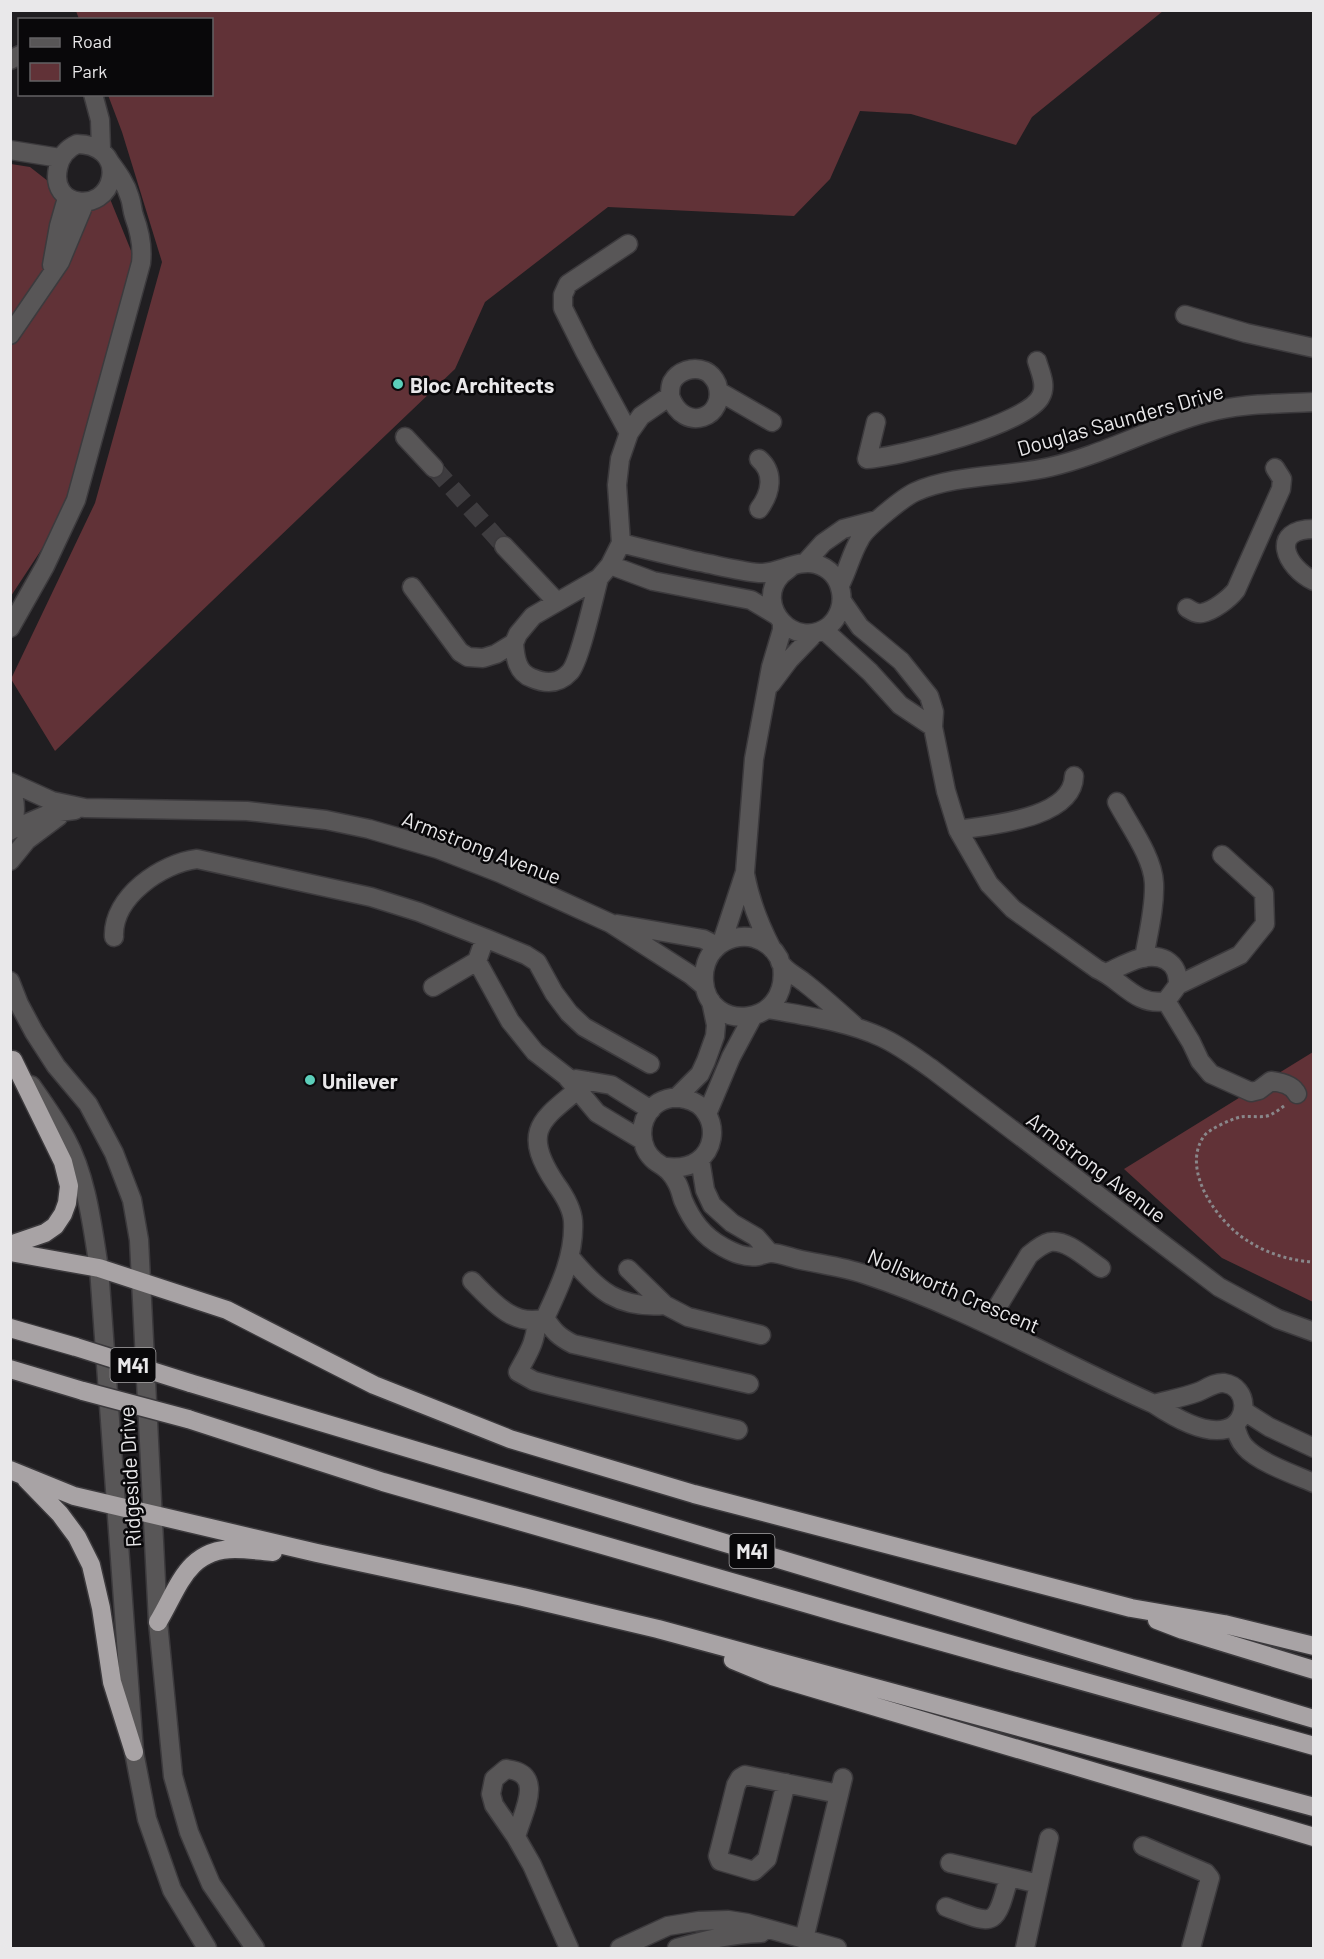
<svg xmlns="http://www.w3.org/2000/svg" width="1324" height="1959" font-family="Barlow,sans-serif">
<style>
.green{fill:#613237}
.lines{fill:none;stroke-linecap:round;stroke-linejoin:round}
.minor-tunnel{stroke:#3e3c3f;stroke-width:18;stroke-dasharray:18 9;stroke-linecap:butt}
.minor-casing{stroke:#3c3a3d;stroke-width:21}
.highway-casing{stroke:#3c3a3d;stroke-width:21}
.path{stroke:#89878a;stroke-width:3;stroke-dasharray:3 3;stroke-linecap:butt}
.minor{stroke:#585657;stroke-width:18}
.highway{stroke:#a8a3a5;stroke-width:18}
.highway-bridge-casing{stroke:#3c3a3d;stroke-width:21;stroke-linecap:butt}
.highway-bridge{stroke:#a8a3a5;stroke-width:18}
.poi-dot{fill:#5cceba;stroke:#09080a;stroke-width:2}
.labels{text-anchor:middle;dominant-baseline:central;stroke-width:5;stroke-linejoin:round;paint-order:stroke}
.shield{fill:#09080a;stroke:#a6a5a7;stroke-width:1.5}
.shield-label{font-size:20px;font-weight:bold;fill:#e9e8ea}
.poi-label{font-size:21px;font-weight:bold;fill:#e9e8ea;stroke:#09080a;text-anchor:start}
.street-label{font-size:21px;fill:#e9e8ea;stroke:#09080a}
</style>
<rect width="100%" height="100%" fill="#201e21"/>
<path class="green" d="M 76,11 L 1163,11 L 1032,117 L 1016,145 L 911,114 L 860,111 L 830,179 L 794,216 L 608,207 L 485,302 L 455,369 L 55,751 L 11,679 L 95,503 L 162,262 L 122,132 L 108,95 L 212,94 L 212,20 L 79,19 Z
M 11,164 L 30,167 L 53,185 L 60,206 L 48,265 L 11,317 Z
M 106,189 L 134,258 L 72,503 L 11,596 L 11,328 Z
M 1313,1052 L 1313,1302 L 1222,1258 L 1124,1169 Z"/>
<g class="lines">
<path class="minor-tunnel" d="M 434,468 L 504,546"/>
<defs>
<path id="minor" d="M 10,60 L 20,55
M 93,94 L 100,120 L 101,149
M 77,144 C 97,144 115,156 111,178 C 104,214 49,208 58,168 C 60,157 66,149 77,144 Z
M 10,150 L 60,158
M 628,244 L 568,284 L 563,295 L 563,308 L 585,352 L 629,433
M 52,265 L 59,226 L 67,198
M 1185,315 L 1246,333 L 1314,348
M 10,335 L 60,262 L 85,202
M 720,392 L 772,422
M 876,422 L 867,459 C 899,457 1029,424 1041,396 C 1047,385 1040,372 1037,361
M 405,437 L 434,468
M 759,459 C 775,473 771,493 759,509
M 1314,529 C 1269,529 1285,567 1314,581
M 621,543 C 647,550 674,556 700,562 C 720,566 739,571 759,573 C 778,574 797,559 816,564 C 844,572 850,608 829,626 C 795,652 753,605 781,575 C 784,572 789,569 792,566
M 504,546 L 557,602
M 805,563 L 823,543 L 843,529 L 877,520
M 610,565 L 653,581 L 751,600 L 776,615
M 840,585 C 848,570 851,554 860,539 C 865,528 904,497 915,492 C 954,474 1008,477 1050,467 C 1103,455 1152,427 1205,413 C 1240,403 1277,404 1314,402
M 412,587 L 460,652 L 468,657 L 483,658 L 496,654 L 514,643 L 518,634 L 533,616 L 599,578 L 610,565 L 621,543 L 617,485 L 620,459 L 629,433 L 641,416 L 670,396 C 670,392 670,386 672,382 C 678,371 693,366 705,371 C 710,373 715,379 717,384 C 728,417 684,435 670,396
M 842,601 L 860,627 L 901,661 L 929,696 L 934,712 L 933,727 L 946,791 L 958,830 L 989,884 L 1013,909 L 1097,969 C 1121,979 1136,1007 1166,1001 L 1178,985 C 1178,974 1176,966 1166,960 C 1147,950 1124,965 1106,973
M 1187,608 C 1192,611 1196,614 1202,613 C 1213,611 1229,599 1236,590 L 1281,489 L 1282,479 L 1275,468
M 10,628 L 45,566 L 76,500 L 141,263 C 143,246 140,232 134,216 C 132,210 132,204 130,198 C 126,184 118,173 109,161
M 824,630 L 870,672 L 900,705 L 933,727
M 514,643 C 515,657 517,673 532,678 C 546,684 559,684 570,672 C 580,661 594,596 599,578
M 771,684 L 789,660 L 815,633
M 10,782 L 52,801 L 85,808 L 247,811 L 326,820 L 369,829 L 438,849 L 500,873 L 610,923 L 691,975 L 704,986
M 10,788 C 17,802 16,817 10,831
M 1117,802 C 1129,825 1153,857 1154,883 C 1155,908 1148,934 1144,958
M 11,830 L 51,813 L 75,810
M 958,830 C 989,825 1073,819 1074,776
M 10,861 L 27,840 L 59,816
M 745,874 C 750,901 759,924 772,949
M 617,924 L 703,939 L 717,946
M 114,937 C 112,897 162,863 197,859 L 371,897 L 419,912 L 485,938 L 477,961 L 510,1021 L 535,1052 L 566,1076 L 597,1113 L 642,1140
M 485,938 L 526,955 L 537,962 L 554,993 L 569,1013 L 584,1027 L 650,1064
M 722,942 L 745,872 L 754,759 L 771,667 L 782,630 L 782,623
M 782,965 C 791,1029 707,1033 704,981 C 703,969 707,956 716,948 C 726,938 741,935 754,938 C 765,941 774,949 779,958 C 780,961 780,964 783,966 C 789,973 798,977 805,983 C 822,996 838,1011 854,1025
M 10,981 L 19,1004 L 34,1032 L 56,1066 L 88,1104 L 114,1153 L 132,1200 L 139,1240 L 158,1622 L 173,1776 L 189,1832 L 211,1884 L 255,1948
M 1178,985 L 1240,955 L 1265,924 L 1264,893 L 1222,855
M 433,987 L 477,961
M 1166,1001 L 1191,1042 L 1200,1061 L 1211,1074 L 1251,1092 L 1259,1090 L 1271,1081 C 1280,1082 1293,1085 1297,1094
M 768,1009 C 805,1016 846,1021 881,1037 C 899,1045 916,1058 932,1069 L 1219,1287 L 1278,1319 L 1314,1332
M 576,1079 L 611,1085 L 651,1110
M 31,1085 C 43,1102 56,1120 66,1139 C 87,1178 92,1225 99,1268 L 134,1752 L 147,1819 L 172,1890 L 207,1948
M 676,1098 L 700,1074 L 706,1061 L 715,1036 L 716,1025 L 711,1001
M 707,1114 L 731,1057 L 753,1016
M 700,1159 L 705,1190 L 712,1205 L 732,1223 L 756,1237 L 770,1253
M 666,1167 C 722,1174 725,1107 685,1099 C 673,1096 660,1099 652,1108 C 638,1123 639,1148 655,1161 C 666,1169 670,1170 677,1183 C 680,1188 681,1194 683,1200 C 692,1221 703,1236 723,1247 C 734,1253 745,1258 758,1256 C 762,1255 767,1253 771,1253 C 779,1253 789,1257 797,1259 C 819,1264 843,1267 864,1274 C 965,1307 1057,1361 1154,1404 C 1172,1416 1204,1435 1226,1429 C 1250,1422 1249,1387 1224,1383 C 1215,1382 1206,1389 1198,1392 C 1184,1397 1169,1400 1154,1404
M 570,1257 C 598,1291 619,1309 665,1305
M 628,1269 L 665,1305 L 688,1317 L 761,1335
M 472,1281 C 492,1301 514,1328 545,1318 C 559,1288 575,1256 573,1221 C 572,1208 564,1195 556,1184 C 517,1126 546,1118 588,1081
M 545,1318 C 553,1331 559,1337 573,1344 L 749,1384
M 536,1321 C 537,1341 527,1355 518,1372 L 534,1381 L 553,1386 L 738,1430
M 987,1324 L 1029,1255 C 1035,1250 1042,1244 1050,1242 C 1067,1239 1087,1259 1101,1268
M 1244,1411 L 1269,1427 L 1314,1448
M 1235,1425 C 1237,1433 1239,1441 1245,1447 C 1258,1462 1295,1475 1314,1483
M 786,1783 L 767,1859 L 754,1871 L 720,1861 L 718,1856 L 736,1785 L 740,1778 L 745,1775 L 839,1794
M 516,1837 C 522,1813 547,1773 506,1769 L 494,1779 L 491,1794 L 494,1805 L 516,1837 L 532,1865 L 569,1948
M 1143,1846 L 1206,1873 L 1210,1878 L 1191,1948
M 950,1863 L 1039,1884
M 946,1907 C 995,1925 995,1929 1009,1877
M 804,1939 L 843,1778
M 620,1948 L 668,1926 L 699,1921 L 728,1920 L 747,1923 L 837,1948
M 677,1948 C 706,1940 731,1934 761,1933
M 1025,1948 L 1049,1838"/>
<path id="highway" d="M 10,1245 L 45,1233 L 55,1226 L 63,1214 L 67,1203 L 69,1186 L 63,1162 L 13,1060
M 10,1252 L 99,1268 L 227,1310 L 374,1385 L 510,1439 L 694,1494 L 1131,1608 L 1224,1624 L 1314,1646
M 10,1328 L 76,1347
M 10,1369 L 83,1391
M 190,1383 L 1314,1719
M 188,1419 L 383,1482 L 843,1614 L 1314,1746
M 10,1470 L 74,1496 L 317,1553 L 523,1597 L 658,1629 L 1314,1807
M 26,1479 L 60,1514 L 77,1537 L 91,1565 L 101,1608 L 112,1682 L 134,1752
M 1157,1620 L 1183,1630 L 1314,1670
M 158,1622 C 179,1587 187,1549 235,1549 C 248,1549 261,1551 273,1552
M 733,1660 L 772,1676 L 1314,1837"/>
</defs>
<use href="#minor" class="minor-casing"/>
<use href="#highway" class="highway-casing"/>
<path class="path" d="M 1284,1106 C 1280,1109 1276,1112 1272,1114 C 1264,1119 1250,1115 1240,1117 C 1232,1119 1209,1129 1204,1136 C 1180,1170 1218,1223 1248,1241 C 1266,1253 1291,1261 1314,1262"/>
<use href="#minor" class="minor"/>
<use href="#highway" class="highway"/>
<defs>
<path id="highway-bridge" d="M 76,1347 L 190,1383
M 83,1391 L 188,1419"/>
</defs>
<use href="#highway-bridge" class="highway-bridge-casing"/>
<use href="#highway-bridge" class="highway-bridge"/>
</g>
<g class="poi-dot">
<circle cx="398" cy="384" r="6"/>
<circle cx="310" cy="1080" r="6"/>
</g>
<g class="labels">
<g class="shield">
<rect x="110.5" y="1348" width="45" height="34" rx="4.5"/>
<rect x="729.5" y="1534" width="45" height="34" rx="4.5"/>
</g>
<g class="shield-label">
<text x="133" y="1365">M41</text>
<text x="752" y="1551">M41</text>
</g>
<g class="poi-label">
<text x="410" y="384">Bloc Architects</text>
<text x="322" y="1080">Unilever</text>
</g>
<g class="street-label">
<text transform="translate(1120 419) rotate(-16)">Douglas Saunders Drive</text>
<text transform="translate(482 847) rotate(21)">Armstrong Avenue</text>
<text transform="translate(1097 1167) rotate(37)">Armstrong Avenue</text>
<text transform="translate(954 1290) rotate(23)">Nollsworth Crescent</text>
<text transform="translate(129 1477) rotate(-93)">Ridgeside Drive</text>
</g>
</g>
<rect width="1324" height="1959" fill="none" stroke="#e9e8ea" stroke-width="24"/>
<rect x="18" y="18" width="195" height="78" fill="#09080a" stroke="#636264" stroke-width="1.5"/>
<rect x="30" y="38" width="30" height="9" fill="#585657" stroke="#636264" stroke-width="1.5"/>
<text x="72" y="48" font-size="18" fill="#e9e8ea">Road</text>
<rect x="30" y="63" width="30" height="18" fill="#613237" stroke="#636264" stroke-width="1.5"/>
<text x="72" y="78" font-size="18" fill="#e9e8ea">Park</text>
</svg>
